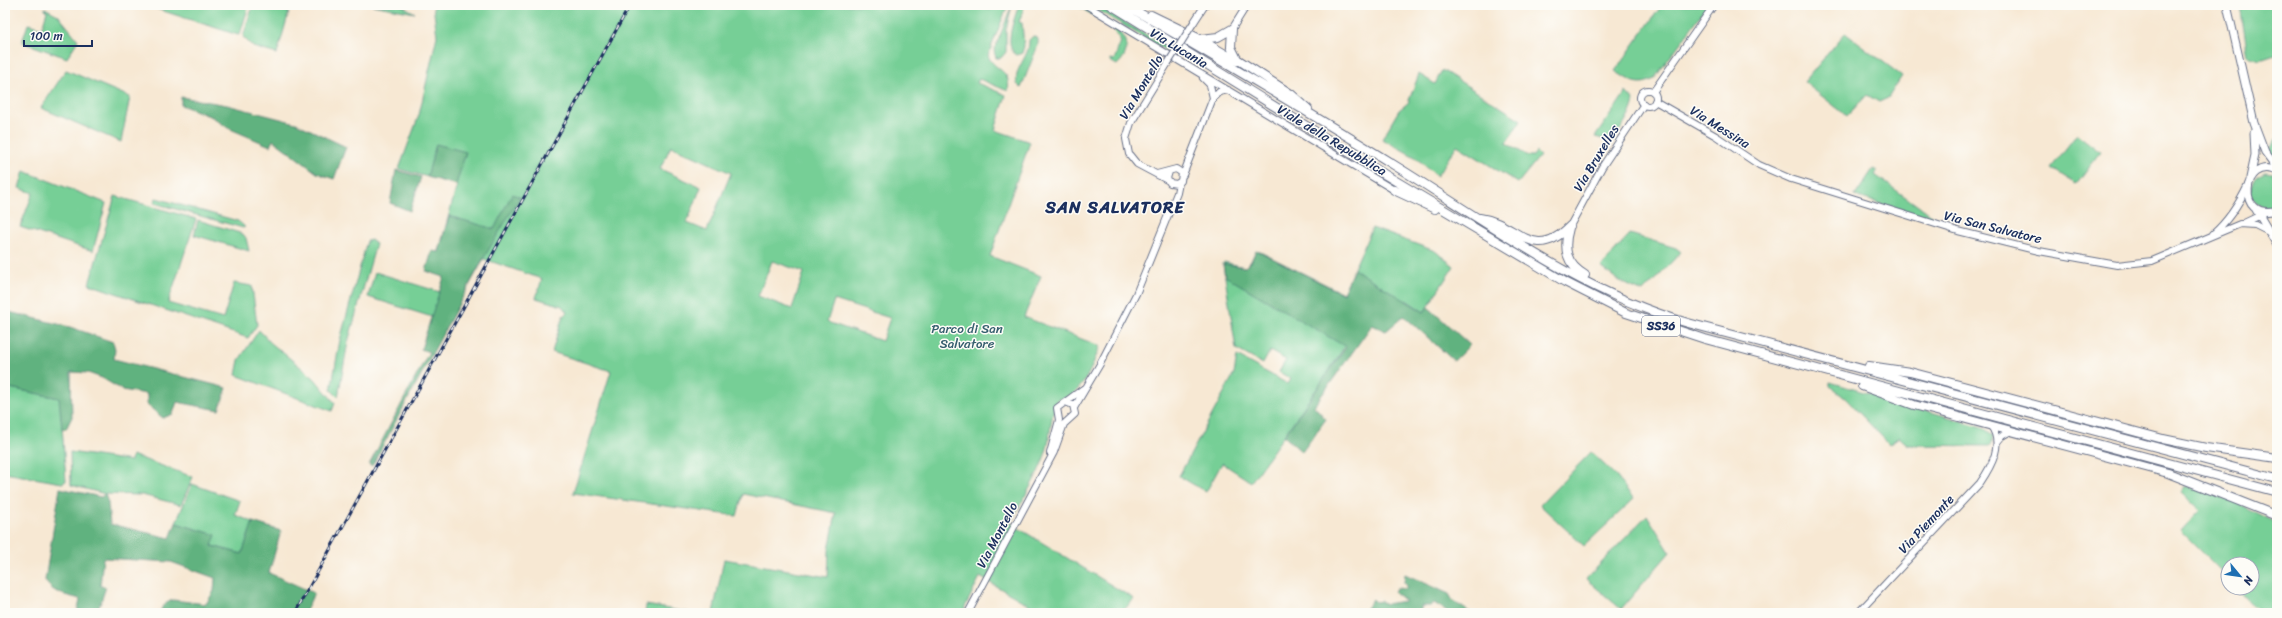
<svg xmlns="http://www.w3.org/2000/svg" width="2282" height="618" font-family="Sriracha,sans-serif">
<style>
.green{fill:#76cf96;stroke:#487f7a;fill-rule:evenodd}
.forest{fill:#60b27f;stroke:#3e706e}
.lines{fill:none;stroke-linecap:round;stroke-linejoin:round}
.tertiary-casing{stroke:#687087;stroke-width:8}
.secondary-casing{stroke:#687087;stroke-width:9}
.trunk-casing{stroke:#687087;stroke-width:10}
.tertiary{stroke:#fff;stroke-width:6}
.secondary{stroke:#fff;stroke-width:7}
.trunk{stroke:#fff;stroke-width:8}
.rail-casing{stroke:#1b2f5e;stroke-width:3}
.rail{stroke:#fdfcf7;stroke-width:1.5;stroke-dasharray:4.5;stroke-linecap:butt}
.tertiary-bridge-casing{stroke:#687087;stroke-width:8;stroke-linecap:butt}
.tertiary-bridge{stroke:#fff;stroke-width:6}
.labels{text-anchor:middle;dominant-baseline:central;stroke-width:3;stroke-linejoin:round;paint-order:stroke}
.shield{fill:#fdfcf7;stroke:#5f6c8c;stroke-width:1}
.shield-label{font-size:12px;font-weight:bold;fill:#1b2f5e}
.street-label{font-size:13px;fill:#1b2f5e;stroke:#fdfcf7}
.park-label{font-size:13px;fill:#365f6f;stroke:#fdfcf7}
.district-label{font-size:17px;font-weight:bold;letter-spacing:1px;fill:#1b2f5e;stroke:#fdfcf7}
</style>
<rect width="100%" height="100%" fill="#fdfcf7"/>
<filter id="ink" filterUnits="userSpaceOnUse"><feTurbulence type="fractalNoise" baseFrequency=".025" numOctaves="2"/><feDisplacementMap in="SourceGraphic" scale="8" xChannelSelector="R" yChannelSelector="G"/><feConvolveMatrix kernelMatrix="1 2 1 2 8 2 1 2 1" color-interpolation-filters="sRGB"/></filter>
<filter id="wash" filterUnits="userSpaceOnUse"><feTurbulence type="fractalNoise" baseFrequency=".012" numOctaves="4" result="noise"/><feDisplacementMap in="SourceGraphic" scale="16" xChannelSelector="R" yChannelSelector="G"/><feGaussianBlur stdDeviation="0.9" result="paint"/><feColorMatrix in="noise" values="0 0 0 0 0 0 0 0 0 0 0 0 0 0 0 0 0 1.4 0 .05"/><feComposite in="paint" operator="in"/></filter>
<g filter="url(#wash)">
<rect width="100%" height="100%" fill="#f7e8d3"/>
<path class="green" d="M 158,5 L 249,5 L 240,34 L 238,35 L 157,9 Z
M 253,5 L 263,5 L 289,12 L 277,54 L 253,47 L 243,37 Z
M 372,5 L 401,5 L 415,13 Z
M 433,5 L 980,5 L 991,10 L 994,5 L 1008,5 L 988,55 C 993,71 1012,68 1008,91 L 979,79 L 977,83 L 1006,95 L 995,130 L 1030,142 L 990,256 L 1041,276 L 1024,317 L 1100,346 C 1093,364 1082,399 1058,399 C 1049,416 1052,436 1045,455 C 1037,478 1022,501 1010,523 L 1134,599 L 1121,613 L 1058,613 L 1046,606 L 1042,612 L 980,577 L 964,609 L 970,613 L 713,613 L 724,559 L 828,577 L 829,550 L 836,513 L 743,494 L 737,516 L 573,493 L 611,371 L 552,352 L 563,316 L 567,312 L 562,306 L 536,298 L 542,279 L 484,259 L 447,325 L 450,274 L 434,269 L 457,185 L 399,169 L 419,115 L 437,36 ZM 671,146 L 731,173 L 707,231 L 687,223 L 701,187 L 660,169 ZM 772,261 L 804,272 L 792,309 L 758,296 ZM 834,300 L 890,318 L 882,341 L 827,322 Z
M 1012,5 L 1006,29 L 1006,52 L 1001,58 L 996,58 L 994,51 Z
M 1019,5 L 1025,5 L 1019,22 L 1022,23 L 1024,46 L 1022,53 L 1017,55 C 1002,47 1015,17 1019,5 Z
M 1076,5 C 1083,5 1090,11 1096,15 C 1113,25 1141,43 1117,65 L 1110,61 L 1110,59 L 1114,60 L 1121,41 L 1118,40 L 1119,37 L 1114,32 L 1116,29 Z
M 1089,5 L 1096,5 L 1172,50 L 1170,53 Z
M 1662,5 L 1708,5 L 1654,79 C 1638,88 1629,80 1615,71 Z
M 2240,5 L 2277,5 L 2274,15 L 2275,26 L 2277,28 L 2277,57 L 2275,55 L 2260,60 L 2248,56 Z
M 45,8 L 58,15 L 78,40 L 67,58 L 22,42 L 28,24 L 42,28 L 47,11 L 45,10 Z
M 1845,33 L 1902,76 L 1888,98 L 1879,102 L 1867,95 L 1847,116 L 1804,82 Z
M 1033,36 L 1038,39 L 1038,45 L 1021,88 L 1017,84 C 1013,68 1030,57 1029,40 Z
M 66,70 L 130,97 L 121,142 L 41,108 Z
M 1442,70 L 1521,120 L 1506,143 L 1528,156 L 1533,156 L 1536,152 L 1540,156 L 1518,183 L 1457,145 L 1437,176 L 1415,157 L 1382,139 L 1399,110 L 1408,103 L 1419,74 L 1435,84 Z
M 1626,92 L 1634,101 C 1631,114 1620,136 1607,140 L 1595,137 Z
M 2077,134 L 2100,152 L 2076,184 L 2051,168 Z
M 2277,139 L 2277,161 L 2269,150 Z
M 1873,169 L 1877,171 L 1875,175 L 1939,221 L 1855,196 Z
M 24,171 L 106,203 L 93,251 L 20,227 L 33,193 L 19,188 Z
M 2266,172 L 2277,174 L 2277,206 C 2266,210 2258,207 2251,197 C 2251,185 2252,175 2266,172 Z
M 115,196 L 196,219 L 168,303 L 223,319 L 234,283 L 252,286 L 257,325 L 248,338 L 89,284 Z
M 156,198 L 238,221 L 245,227 L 243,228 L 154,203 Z
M 198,220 L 243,234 L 246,238 L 249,251 L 194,235 Z
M 1372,228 L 1435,251 L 1454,266 L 1424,312 L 1406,300 L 1385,326 L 1365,315 L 1323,380 L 1251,482 L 1222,463 L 1206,492 L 1179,476 L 1234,374 L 1237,356 L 1288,384 L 1291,379 L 1279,372 L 1286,360 L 1270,351 L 1263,364 L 1236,349 L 1223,264 L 1224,262 L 1245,267 L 1251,261 L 1256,250 L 1343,293 Z
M 1630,234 L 1676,248 L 1681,252 L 1643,292 L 1619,281 L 1601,267 Z
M 371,240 L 376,244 L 348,342 L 338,397 L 331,390 L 340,340 L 367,241 Z
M 375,272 L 440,292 L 432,317 L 368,297 Z
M 259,330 L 271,343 L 314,378 L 335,403 L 332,411 L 236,375 L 239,360 Z
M 1830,382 L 1982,427 L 1993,435 L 1992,444 L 1989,446 L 1908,445 L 1899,437 L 1889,444 L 1845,398 L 1830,386 Z
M 5,387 L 60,398 L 66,481 L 62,483 L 5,473 Z
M 70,452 L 131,461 L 132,455 L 193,477 L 181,505 L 142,495 L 105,494 L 71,485 Z
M 1591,452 L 1616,476 L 1634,499 L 1584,546 L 1540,505 Z
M 192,484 L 240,501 L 235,515 L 253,522 L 242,554 L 212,546 L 215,535 L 176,523 Z
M 2186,486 L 2234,501 L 2277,523 L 2277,613 C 2255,613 2251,603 2237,588 L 2252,588 L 2252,564 L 2228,564 L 2228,578 L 2181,531 L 2200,510 L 2181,493 Z
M 1647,515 L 1670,552 L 1621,609 L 1625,613 L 1618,613 L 1621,609 L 1586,579 Z
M 646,605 L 692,613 L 645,613 Z"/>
<path class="forest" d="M 181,97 L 227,105 L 296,123 L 346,147 L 334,179 L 317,173 L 273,140 L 270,146 L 228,128 L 212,117 L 181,105 Z
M 436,144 L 466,152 L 456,185 L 427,177 Z
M 396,170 L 421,177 L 410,211 L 390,203 Z
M 512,194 L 520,197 L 482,261 L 372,466 L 369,465 L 429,352 L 421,349 L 444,277 L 426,271 L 432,251 L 439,252 L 449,216 L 494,229 Z
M 1256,250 L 1343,294 L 1354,269 L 1424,312 L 1428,307 L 1470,345 L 1454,361 L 1404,316 L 1386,331 L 1372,325 L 1314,406 L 1326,419 L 1302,452 L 1284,436 L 1346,347 L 1225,276 L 1223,264 L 1245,267 L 1251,262 Z
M 5,311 L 70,327 L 113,342 L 115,349 L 114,359 L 227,388 L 219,410 L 177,402 L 173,414 L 163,418 L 147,405 L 147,394 L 122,390 L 102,378 L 88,373 L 71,372 L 72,417 L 66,429 L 62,429 L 59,398 L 5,387 Z
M 60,488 L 101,497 L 105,494 L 108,503 L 110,524 L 170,538 L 176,523 L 216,535 L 212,546 L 242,554 L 253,522 L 281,531 L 269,573 L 314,593 L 305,613 L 160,613 C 161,606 167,602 173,600 L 206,604 L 214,591 L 215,578 L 171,562 L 103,558 L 100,586 L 106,587 L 97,613 L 77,613 L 80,599 C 66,595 52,594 45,580 Z
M 1405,574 L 1449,594 L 1453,601 L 1471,613 L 1446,613 L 1447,611 L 1434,603 L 1430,606 L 1421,606 L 1421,610 L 1418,613 L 1362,613 L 1373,599 L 1376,602 L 1381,601 L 1386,604 L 1405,601 L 1394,592 L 1396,588 L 1407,589 L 1404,582 Z"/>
</g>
<g filter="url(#ink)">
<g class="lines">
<defs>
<path id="tertiary" d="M 1086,5 L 1394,190
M 1194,22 L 1205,5
M 1232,29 L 1247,5
M 1168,63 L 1131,123 L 1126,139 L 1129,154 L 1137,164 L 1169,181
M 1203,78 L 1210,85 L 1213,98
M1640 98a8 8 0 1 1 16 0a8 8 0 1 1-16 0Z
M 1653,92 L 1714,5
M 1655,101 L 1716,136 L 1759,165 L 1791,179 L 1958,231 L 2039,251 L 2117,265 L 2152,261 L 2240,224 L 2255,225 L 2269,232
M 1157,174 L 1176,169 L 1182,173 L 1181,181 L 1177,184 L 1170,183 L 1167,178 L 1169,172
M 1183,175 L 1213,98 L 1219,92 L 1228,90
M 2244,223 L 2263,214
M 1570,226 L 1602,167 L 1644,104
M 2213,234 C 2229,220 2239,204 2248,185
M 1074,408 L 1100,364 L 1136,294 L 1177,193 L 1179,183
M 1997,442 L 2002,436 L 2011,431
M 1050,453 L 1059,420 L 1057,408 L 1083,389
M 968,613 L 1054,452 L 1064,424 L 1075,414 L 1073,405 L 1065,402
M 1858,613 L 1980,483 C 1991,467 2005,443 1990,425"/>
<path id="secondary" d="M 2227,5 L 2254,123 L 2265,152 L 2277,168
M 2277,171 C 2242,155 2235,222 2277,210
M 2250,178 L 2255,155 L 2254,133
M 2255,208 L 2277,245"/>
<path id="trunk" d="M 1111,5 L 1384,174 L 1565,282 L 1626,313 L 1705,339 L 2277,492
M 1126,5 C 1216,58 1306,110 1394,165 C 1488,223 1580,292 1688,323 L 2277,479
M 1151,15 L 1196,37 L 1237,61
M 1232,29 L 1231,47 L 1237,59 L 1291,94 L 1308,109
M 1201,39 L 1218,37 L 1232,29
M 1394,190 L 1435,209
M 1480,218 C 1518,223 1532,264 1570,226
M 1569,228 C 1563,249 1566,264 1585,275
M 1869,366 L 1910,372 L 2163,439 L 2206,448 L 2277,458
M 1862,386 L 1914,405 L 2168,473 L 2277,516"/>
</defs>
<use href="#tertiary" class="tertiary-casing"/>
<use href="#secondary" class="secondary-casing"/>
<use href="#trunk" class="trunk-casing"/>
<use href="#tertiary" class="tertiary"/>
<use href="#secondary" class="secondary"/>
<use href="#trunk" class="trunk"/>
<defs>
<path id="rail" d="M 295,613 L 630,5"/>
</defs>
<use href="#rail" class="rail-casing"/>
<use href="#rail" class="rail"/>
<defs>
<path id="tertiary-bridge" d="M 1168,63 L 1194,22"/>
</defs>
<use href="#tertiary-bridge" class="tertiary-bridge-casing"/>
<use href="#tertiary-bridge" class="tertiary-bridge"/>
</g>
</g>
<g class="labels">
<rect class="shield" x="1642" y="316" width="38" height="20" rx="3"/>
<g class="shield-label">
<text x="1661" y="326">SS36</text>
</g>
<g class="street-label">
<text transform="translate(1179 48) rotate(31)">Via Lucania</text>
<text transform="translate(1141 87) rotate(-59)">Via Montello</text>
<text transform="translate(1720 127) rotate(32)">Via Messina</text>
<text transform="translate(1332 140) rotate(31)">Viale della Repubblica</text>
<text transform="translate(1596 158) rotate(-59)">Via Bruxelles</text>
<text transform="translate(1993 227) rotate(14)">Via San Salvatore</text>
<text transform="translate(1926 524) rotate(-47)">Via Piemonte</text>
<text transform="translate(997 535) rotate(-62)">Via Montello</text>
</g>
<g class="park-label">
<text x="967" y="328">Parco di San<tspan x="967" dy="15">Salvatore</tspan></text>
</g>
<g class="district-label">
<text x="1115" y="207">SAN SALVATORE</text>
</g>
</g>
<rect width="2282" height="618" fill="none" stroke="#fdfcf7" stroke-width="20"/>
<g transform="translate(2240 576) rotate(119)"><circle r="19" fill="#fdfcf7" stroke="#a3aaba"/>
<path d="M0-3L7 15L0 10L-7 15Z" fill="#1f6fb2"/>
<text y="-6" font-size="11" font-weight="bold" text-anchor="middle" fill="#1b2f5e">N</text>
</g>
<path d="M24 40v6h68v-6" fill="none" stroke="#1b2f5e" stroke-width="2"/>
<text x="30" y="40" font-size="12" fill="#1b2f5e" stroke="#fdfcf7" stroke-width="3" paint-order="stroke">100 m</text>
</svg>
